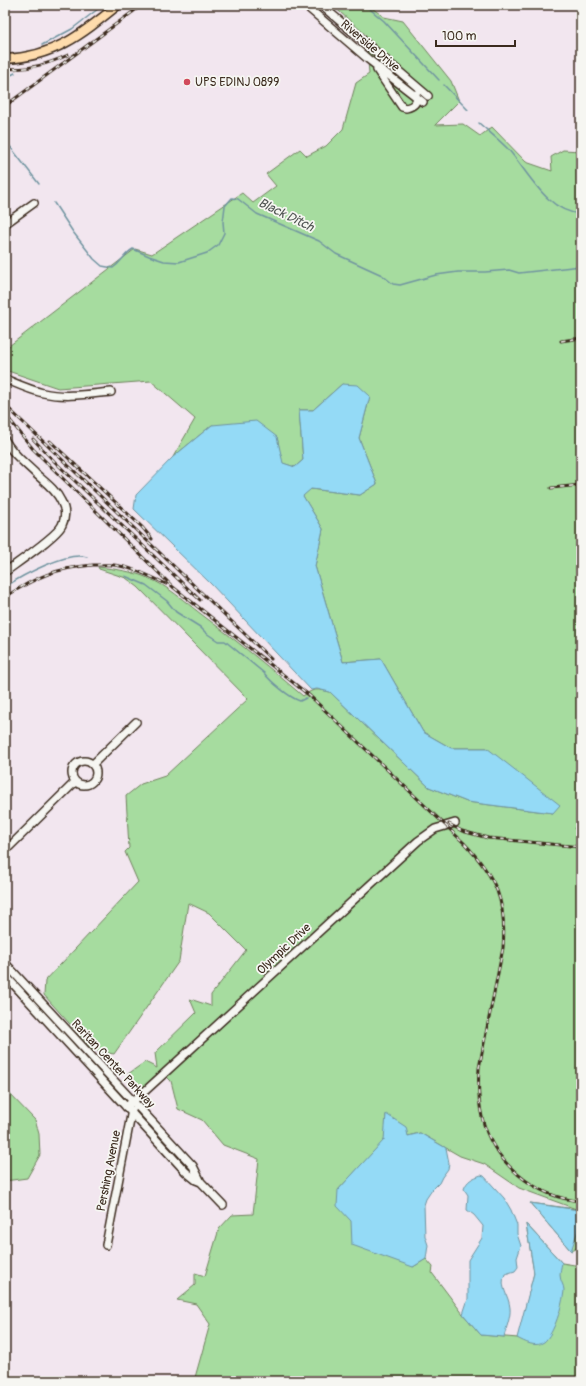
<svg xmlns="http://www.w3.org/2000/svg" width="586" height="1386" font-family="Pangolin,sans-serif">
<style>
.built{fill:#f2e6ef}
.green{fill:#a6dc9f;stroke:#70835e}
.water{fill:#94daf6;stroke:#7094a0}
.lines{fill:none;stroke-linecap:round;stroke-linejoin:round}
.stream{stroke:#7094a0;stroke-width:1.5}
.minor-casing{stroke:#3b2a1e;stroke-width:10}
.major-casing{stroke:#3b2a1e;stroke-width:11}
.minor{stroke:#f6f6f2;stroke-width:7}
.major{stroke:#fedbac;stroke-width:8}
.rail-casing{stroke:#3b2a1e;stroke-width:3}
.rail{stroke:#f6f6f2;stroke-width:1.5;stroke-dasharray:4.5;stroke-linecap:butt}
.poi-dot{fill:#d1495b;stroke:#f6f6f2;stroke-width:1.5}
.labels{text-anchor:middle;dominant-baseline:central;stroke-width:3.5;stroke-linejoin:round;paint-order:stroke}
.street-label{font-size:12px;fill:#3b2a1e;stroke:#f6f6f2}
.poi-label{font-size:12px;fill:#3b2a1e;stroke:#f6f6f2;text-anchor:start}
.water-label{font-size:13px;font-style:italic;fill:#515654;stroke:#f6f6f2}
</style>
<rect width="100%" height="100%" fill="#f6f6f2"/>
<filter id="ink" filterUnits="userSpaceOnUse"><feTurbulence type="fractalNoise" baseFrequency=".025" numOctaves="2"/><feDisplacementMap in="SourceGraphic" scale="8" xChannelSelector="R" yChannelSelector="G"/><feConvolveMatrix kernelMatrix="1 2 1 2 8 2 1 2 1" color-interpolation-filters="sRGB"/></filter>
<g filter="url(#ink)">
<path class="built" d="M 5,5 L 581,5 L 581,1381 L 5,1381 Z"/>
<path class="green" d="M 332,5 L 368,5 L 384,17 L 403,21 L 451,81 L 459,101 L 435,125 L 463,124 L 480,136 L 492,127 L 526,162 L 552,171 L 551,157 L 563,150 L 581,151 L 581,824 L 577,824 L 574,829 L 581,827 L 581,1246 L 571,1251 L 530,1203 L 576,1209 L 519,1188 L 484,1164 L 460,1156 L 420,1133 L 407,1136 L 386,1115 L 385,1140 L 338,1190 L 413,1267 L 426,1259 L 433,1267 L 432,1273 L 463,1314 L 481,1335 L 518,1338 L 534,1273 L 526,1224 L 562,1263 L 581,1266 L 581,1381 L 194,1381 L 210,1324 L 196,1304 L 177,1300 L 195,1285 L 195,1273 L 205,1276 L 219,1229 L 232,1215 L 253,1214 L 259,1159 L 223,1145 L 202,1120 L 178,1109 L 171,1081 L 166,1076 L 141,1098 L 128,1074 L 145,1062 L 157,1068 L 155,1053 L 196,1013 L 190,999 L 211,1006 L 211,995 L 246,950 L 209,913 L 188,903 L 179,961 L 114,1054 L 93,1050 L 44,995 L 45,981 L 138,882 L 125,852 L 129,848 L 126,796 L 141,784 L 165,776 L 248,699 L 138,587 L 126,578 L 99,569 L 98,567 C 115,569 132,571 148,578 C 168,586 184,601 201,614 C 236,640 270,668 303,696 C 314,688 317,689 330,692 L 429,787 L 467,802 L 553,813 L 487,748 L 451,748 L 423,732 L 381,659 L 343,662 L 315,566 L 323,529 L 303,496 L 310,489 L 360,495 L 377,484 L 359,438 L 370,396 L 342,384 L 313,410 L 299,410 L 303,460 L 295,467 L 282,463 L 277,437 L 212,425 L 173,457 L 195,419 L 151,381 L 58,388 L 5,370 L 5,349 L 135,249 L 152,254 L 242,193 L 253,203 L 276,186 L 266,174 L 300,149 L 307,156 L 326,146 L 343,129 L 356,83 L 369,74 L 366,35 Z
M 5,1089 L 35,1120 L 39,1134 L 40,1155 L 27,1178 L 5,1181 Z"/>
<path class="water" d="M 342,384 L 358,385 L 370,396 L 359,438 L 377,484 L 360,495 L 311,489 L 303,496 L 323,529 L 315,566 L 343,662 L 381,659 L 423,732 L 451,748 L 487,748 L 560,805 L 553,813 L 467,802 L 429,787 L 330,692 L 317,689 L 311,690 L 211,584 L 134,509 L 136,495 L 173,457 L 212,425 L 256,421 L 277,437 L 283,463 L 295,467 L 303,460 L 299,410 L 313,410 Z
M 386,1114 L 406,1127 L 408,1136 L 420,1133 L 446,1148 L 449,1163 L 448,1169 L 442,1177 L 439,1183 L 432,1190 L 426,1199 L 424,1205 L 425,1236 L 428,1245 L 426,1259 L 413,1267 L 352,1245 L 351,1221 L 337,1206 L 338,1190 L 384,1140 Z
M 481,1175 L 484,1176 L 504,1198 L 511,1210 L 517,1225 L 517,1234 L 521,1246 L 517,1258 L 518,1267 L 515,1271 L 505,1274 C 499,1287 509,1295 510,1308 C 511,1317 506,1328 504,1337 L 481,1335 L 463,1314 L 468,1299 L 468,1260 L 482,1238 L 483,1226 L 474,1215 L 467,1210 L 468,1195 L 464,1189 C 467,1180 473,1178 481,1175 Z
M 530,1203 L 579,1210 L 581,1212 L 581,1221 L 571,1251 Z
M 526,1224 L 562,1263 C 561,1267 560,1272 560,1275 C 560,1281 564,1285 564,1290 C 563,1304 554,1334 544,1342 C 535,1348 525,1342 517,1338 L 534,1273 Z"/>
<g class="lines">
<path class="stream" d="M 365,5 L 384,21 L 439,80
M 42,45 L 72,29 L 103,5
M 5,78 L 15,73
M 444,85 L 468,110
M 479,123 C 488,131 498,139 507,148 C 528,171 546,212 581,214
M 5,140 L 39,184
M 54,203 L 73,232 L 94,259 L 102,266 L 113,268 C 122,262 123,255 133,249 L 149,256 L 164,261 L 179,262 L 207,253 L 218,245 L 224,233 L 223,222 L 225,206 L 232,198 L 238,199 L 257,214 L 319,241 L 336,254 L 382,275 L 393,284 L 400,285 L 436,275 L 458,272 L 485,272 L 509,270 L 519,273 L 581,266
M 125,576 L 146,585 L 167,601 L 176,612 L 200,627 L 206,633 L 218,641 L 225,641 L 264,673 C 270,681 290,698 300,701 L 306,698
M 5,587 C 23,575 67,551 87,557"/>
<defs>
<path id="minor" d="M 305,5 L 368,59 L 423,102
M 321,5 L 428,96
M 377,70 L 402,107 L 406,108 C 414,106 418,102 416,94
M 5,224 L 34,203
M 5,379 C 17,384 30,390 43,393 C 65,398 89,394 111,392
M 5,440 C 12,454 25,463 36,474 C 45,482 56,490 61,501 C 65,508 66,517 62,525 C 57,536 17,563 5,572
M72 773a12 12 0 1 1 24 0a12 12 0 1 1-24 0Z
M 93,764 L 136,722
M 5,851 L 75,782
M 5,963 L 193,1166 L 201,1182
M 5,975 L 186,1172 L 196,1180 L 201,1182 L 223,1205
M 126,1107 L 144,1092 L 418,841 L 435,829 L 455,823
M 106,1245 L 132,1110"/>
<path id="major" d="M 5,59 C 54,57 81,35 118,5"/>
</defs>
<use href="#minor" class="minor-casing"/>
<use href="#major" class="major-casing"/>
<use href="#minor" class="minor"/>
<use href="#major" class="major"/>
<defs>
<path id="rail" d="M 5,68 C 27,71 48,64 68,55
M 5,106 L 142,5
M 561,341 L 581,338
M 5,405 L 271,659
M 5,414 L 33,449 L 173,587 L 310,696 L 464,843 C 496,877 507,901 503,948 L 479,1068 C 478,1084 478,1100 482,1117 C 492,1161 535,1198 581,1201
M 33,439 L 55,462 L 200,600
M 50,441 L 142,527 L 152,539
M 551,488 L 581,485
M 5,597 C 36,577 56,568 93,565 C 102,565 112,564 120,566 C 136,569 152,577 166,584
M 449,824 L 462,831 L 488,838 L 581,847"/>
</defs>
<use href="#rail" class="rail-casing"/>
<use href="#rail" class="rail"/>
</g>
</g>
<circle class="poi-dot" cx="187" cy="82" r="4"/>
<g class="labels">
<g class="street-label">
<text transform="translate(370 46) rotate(40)">Riverside Drive</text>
<text transform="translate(284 949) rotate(-43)">Olympic Drive</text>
<text transform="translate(113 1064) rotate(47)">Raritan Center Parkway</text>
<text transform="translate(109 1171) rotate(-79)">Pershing Avenue</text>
</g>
<g class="poi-label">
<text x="195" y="82">UPS EDINJ 0899</text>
</g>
<g class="water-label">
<text transform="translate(286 215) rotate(26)">Black Ditch</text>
</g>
</g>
<rect width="586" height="1386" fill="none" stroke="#f6f6f2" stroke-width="20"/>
<rect x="10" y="10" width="566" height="1366" fill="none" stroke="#3b2a1e" stroke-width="1.5" filter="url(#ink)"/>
<path d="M436 40v6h79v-6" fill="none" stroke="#3b2a1e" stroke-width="2"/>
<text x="442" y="40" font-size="12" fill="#3b2a1e" stroke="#f6f6f2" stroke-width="3" paint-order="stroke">100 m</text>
</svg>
